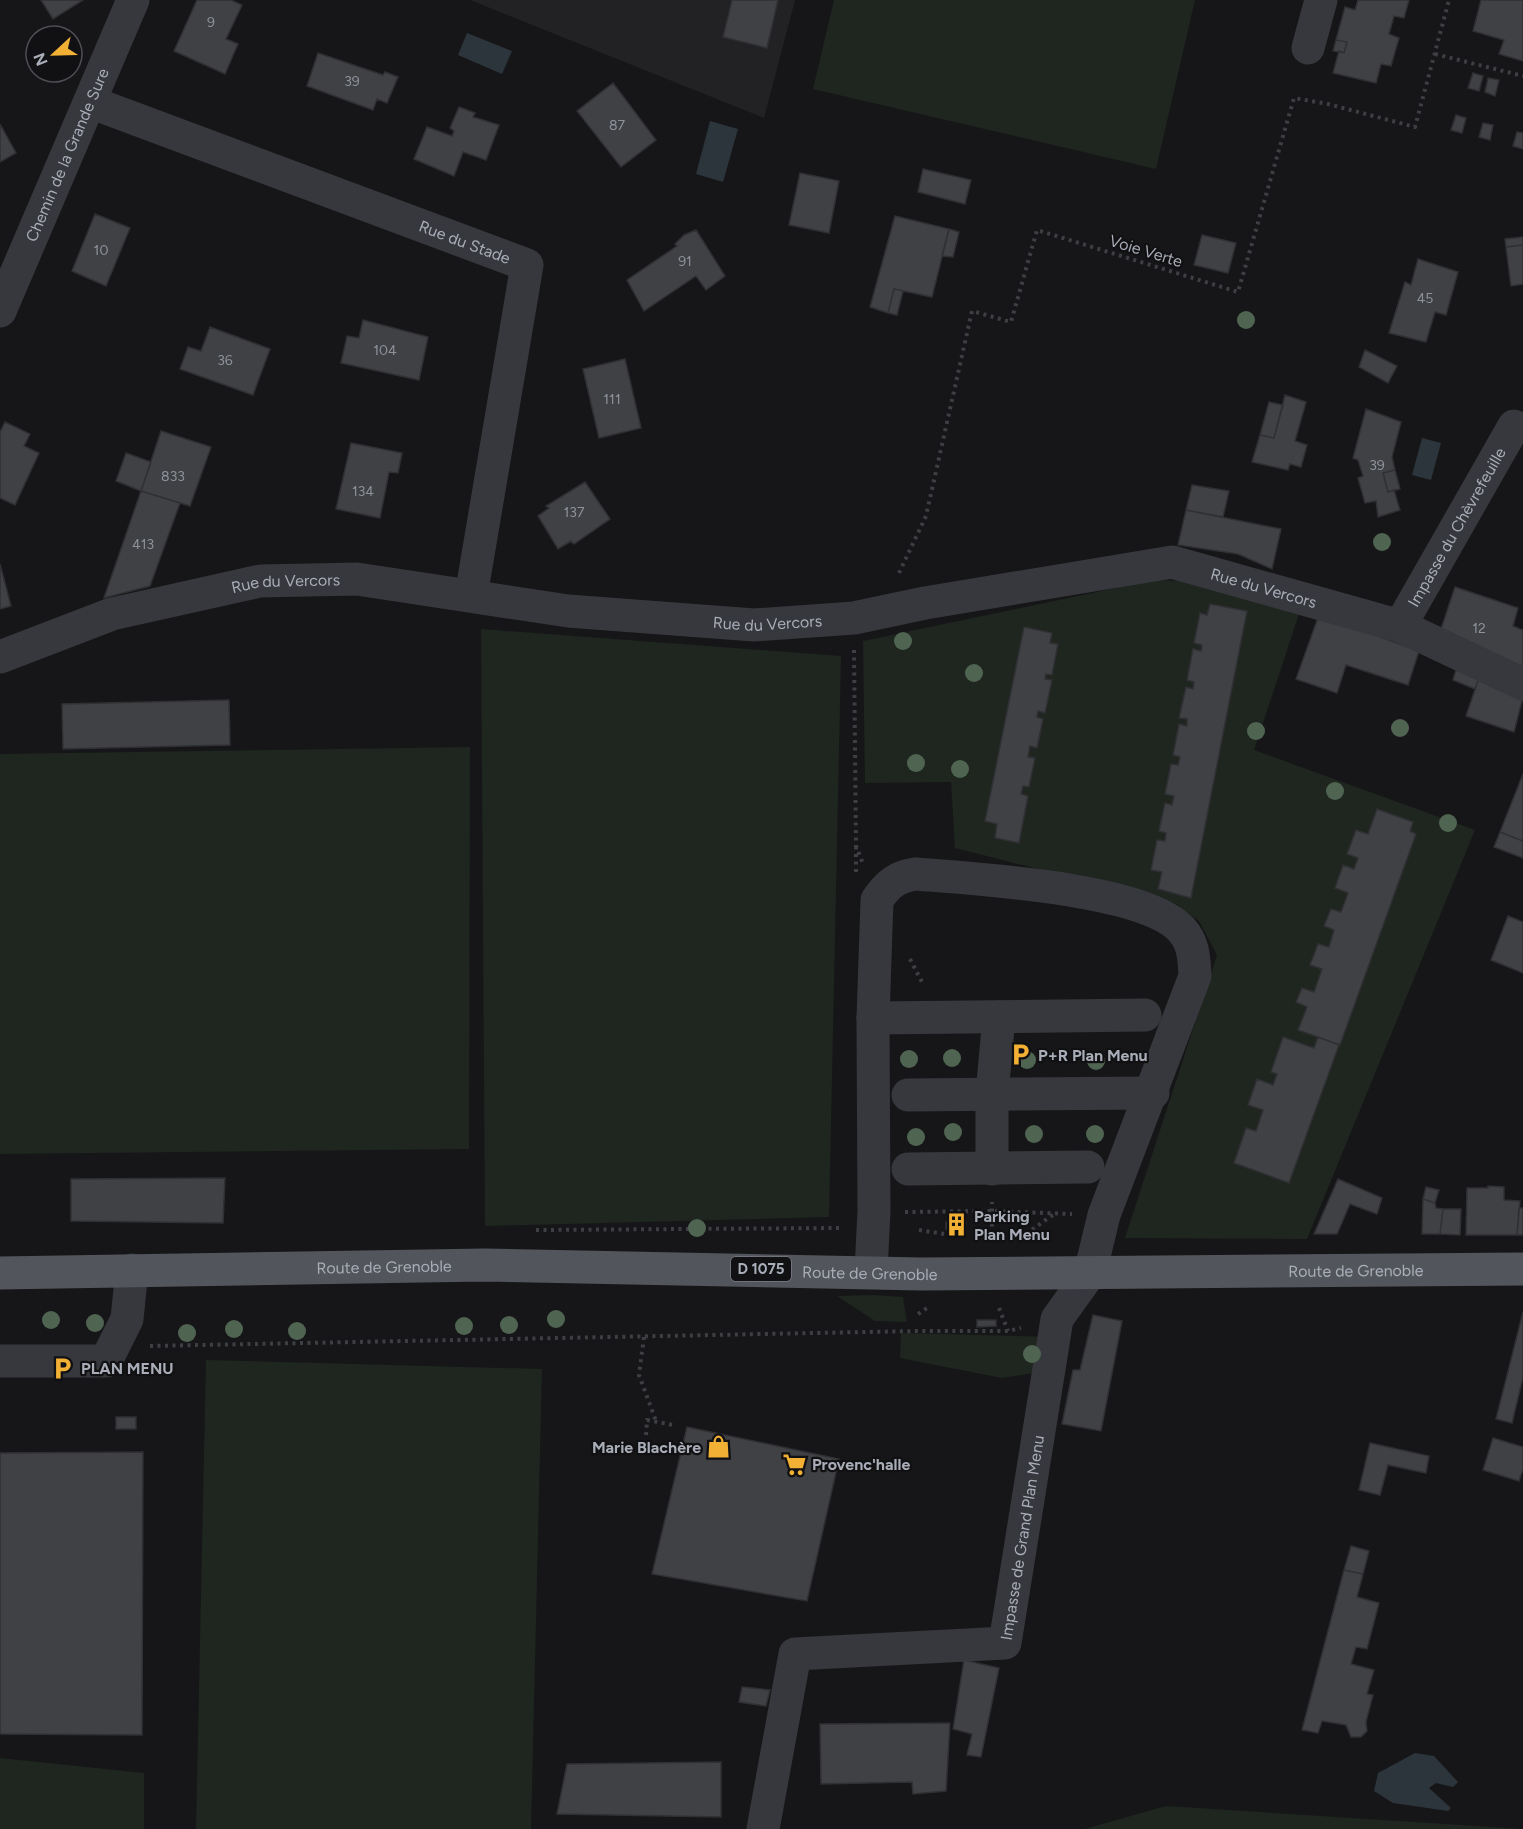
<svg xmlns="http://www.w3.org/2000/svg" width="1523" height="1829" font-family="Figtree,sans-serif">
<style>
.built{fill:#222225}
.green{fill:#1e261f}
.water{fill:#2c353c}
.building{fill:#404145;stroke:#303034;stroke-width:1.5}
.lines{fill:none;stroke-linecap:round;stroke-linejoin:round}
.path{stroke:#3d3f44;stroke-width:4;stroke-dasharray:3 4.5;stroke-linecap:butt}
.minor{stroke:#37383d;stroke-width:33}
.major{stroke:#53555c;stroke-width:33}
.tree{fill:#506452}
.labels{text-anchor:middle;dominant-baseline:central;stroke-width:4.5;stroke-linejoin:round;paint-order:stroke}
.number-label{font-size:14px;fill:#8e929b}
.shield{fill:#111113;stroke:#7b7e86;stroke-width:1.5}
.shield-label{font-size:15px;font-weight:bold;fill:#a8adb8}
.street-label{font-size:16px;fill:#a8adb8;stroke:#111113}
.poi-label{font-size:16px;font-weight:bold;fill:#a8adb8;stroke:#111113;text-anchor:start}
</style>
<rect width="100%" height="100%" fill="#161618"/>
<path class="built" d="M 470,0 L 795,0 L 764,118 Z"/>
<path class="green" d="M 834,0 L 1195,0 L 1156,169 L 813,89 Z
M 1154,580 L 1190,581 L 1300,611 L 1254,750 L 1475,830 L 1307,1239 L 1125,1238 L 1217,955 L 1199,921 L 1176,904 L 955,848 L 951,782 L 865,783 L 863,641 Z
M 481,629 L 841,656 L 829,1217 L 485,1226 Z
M 470,747 L 469,1149 L 0,1154 L 0,754 Z
M 874,1295 L 903,1297 L 907,1322 L 875,1321 L 837,1296 Z
M 901,1333 L 1052,1337 L 1046,1371 L 1002,1378 L 900,1358 Z
M 206,1360 L 542,1369 L 531,1829 L 196,1829 Z
M 0,1758 L 144,1773 L 144,1829 L 0,1829 Z
M 1166,1806 L 1523,1829 L 1085,1829 Z"/>
<path class="water" d="M 467,33 L 512,51 L 502,74 L 458,55 Z
M 710,121 L 738,129 L 723,182 L 696,174 Z
M 1422,438 L 1441,443 L 1431,480 L 1412,475 Z
M 1415,1753 L 1434,1756 L 1458,1782 L 1453,1787 L 1436,1783 L 1429,1788 L 1451,1808 L 1448,1811 L 1393,1803 L 1374,1791 L 1378,1773 Z"/>
<path class="building" d="M 41,0 L 83,0 L 53,19 Z
M 197,0 L 231,0 L 242,5 L 226,39 L 238,44 L 225,74 L 174,51 Z
M 732,0 L 778,0 L 767,48 L 723,37 Z
M 1358,0 L 1409,0 L 1404,18 L 1394,16 L 1389,34 L 1399,38 L 1391,66 L 1381,64 L 1376,83 L 1333,73 L 1339,51 L 1344,53 L 1347,42 L 1336,40 L 1345,7 L 1355,10 Z
M 1481,0 L 1523,0 L 1523,61 L 1499,54 L 1504,40 L 1473,31 Z
M 1336,40 L 1347,42 L 1344,53 L 1333,51 Z
M 318,53 L 383,75 L 385,72 L 398,77 L 387,103 L 377,99 L 373,110 L 307,86 Z
M 1473,73 L 1483,76 L 1479,91 L 1468,88 Z
M 1488,78 L 1499,80 L 1495,96 L 1485,92 Z
M 613,83 L 656,140 L 621,167 L 577,111 Z
M 459,107 L 475,113 L 473,117 L 499,125 L 486,160 L 463,152 L 454,176 L 414,159 L 427,127 L 452,136 L 454,131 L 450,128 Z
M 1456,115 L 1466,118 L 1462,133 L 1451,130 Z
M 1483,123 L 1493,125 L 1490,140 L 1479,137 Z
M 0,124 L 16,153 L 0,162 Z
M 1517,132 L 1523,133 L 1523,149 L 1513,146 Z
M 923,169 L 971,180 L 965,204 L 918,192 Z
M 800,173 L 839,181 L 829,233 L 789,225 Z
M 95,214 L 130,228 L 106,286 L 72,271 Z
M 895,216 L 949,229 L 932,297 L 894,289 L 888,313 L 870,307 Z
M 949,229 L 959,232 L 953,257 L 942,256 Z
M 696,230 L 725,276 L 706,290 L 696,276 L 644,311 L 627,280 L 677,246 L 675,244 L 684,235 Z
M 1202,235 L 1236,243 L 1228,273 L 1194,265 Z
M 1523,237 L 1523,245 L 1506,247 L 1505,239 Z
M 1523,245 L 1523,284 L 1511,286 L 1506,247 Z
M 1418,259 L 1458,272 L 1446,315 L 1435,312 L 1426,342 L 1389,333 L 1405,282 L 1411,285 Z
M 894,289 L 903,291 L 897,315 L 888,313 Z
M 363,320 L 428,337 L 419,380 L 341,363 L 347,336 L 359,338 Z
M 210,327 L 270,349 L 253,395 L 180,369 L 188,347 L 201,351 Z
M 1365,350 L 1397,366 L 1388,383 L 1359,367 Z
M 625,359 L 641,428 L 599,438 L 583,369 Z
M 1285,395 L 1306,402 L 1295,441 L 1307,445 L 1301,467 L 1290,464 L 1288,470 L 1252,462 L 1260,435 L 1274,438 Z
M 1269,402 L 1283,405 L 1274,438 L 1260,435 Z
M 1366,409 L 1401,422 L 1392,457 L 1395,470 L 1383,473 L 1388,492 L 1394,490 L 1400,510 L 1378,517 L 1376,501 L 1365,503 L 1358,478 L 1363,476 L 1358,460 L 1353,458 Z
M 5,422 L 30,434 L 24,446 L 39,453 L 15,505 L 0,498 L 0,432 Z
M 161,431 L 211,447 L 190,506 L 141,491 Z
M 351,443 L 402,453 L 398,473 L 389,472 L 380,518 L 336,509 Z
M 126,453 L 151,462 L 141,491 L 116,481 Z
M 1395,470 L 1400,489 L 1388,492 L 1383,473 Z
M 585,482 L 610,519 L 574,544 L 571,541 L 558,549 L 538,516 L 549,508 L 546,506 Z
M 1192,485 L 1229,491 L 1223,517 L 1186,510 Z
M 141,491 L 180,503 L 150,586 L 104,598 Z
M 1186,510 L 1281,529 L 1272,569 L 1238,554 L 1178,545 Z
M 0,564 L 11,606 L 0,609 Z
M 1455,587 L 1518,608 L 1513,626 L 1523,630 L 1523,672 L 1440,632 Z
M 1210,604 L 1247,611 L 1191,898 L 1158,889 L 1162,872 L 1151,870 L 1157,840 L 1165,841 L 1166,833 L 1159,831 L 1165,803 L 1172,805 L 1174,796 L 1165,794 L 1171,764 L 1178,765 L 1180,757 L 1173,755 L 1179,724 L 1187,726 L 1187,719 L 1179,718 L 1186,687 L 1193,689 L 1194,682 L 1187,680 L 1193,649 L 1201,651 L 1202,645 L 1194,643 L 1200,613 L 1207,615 Z
M 1319,615 L 1419,651 L 1408,685 L 1346,665 L 1337,693 L 1296,679 Z
M 1024,627 L 1052,633 L 1050,643 L 1058,644 L 1052,675 L 1046,674 L 1045,679 L 1052,680 L 1045,713 L 1038,711 L 1037,717 L 1043,719 L 1037,748 L 1030,746 L 1028,757 L 1035,758 L 1029,787 L 1023,786 L 1021,794 L 1028,796 L 1019,843 L 995,838 L 997,824 L 985,821 Z
M 1457,666 L 1480,675 L 1475,689 L 1453,680 Z
M 1480,675 L 1523,697 L 1514,732 L 1466,716 Z
M 229,700 L 230,745 L 63,749 L 62,704 Z
M 1523,774 L 1523,841 L 1500,832 Z
M 1377,809 L 1413,822 L 1410,831 L 1416,834 L 1340,1045 L 1298,1030 L 1307,1007 L 1296,1002 L 1302,988 L 1314,992 L 1322,969 L 1310,965 L 1318,944 L 1329,947 L 1334,930 L 1324,926 L 1331,909 L 1341,912 L 1348,893 L 1335,888 L 1343,865 L 1354,869 L 1358,858 L 1347,854 L 1356,830 L 1368,834 Z
M 1500,832 L 1523,841 L 1523,858 L 1494,847 Z
M 1508,916 L 1523,922 L 1523,973 L 1491,960 Z
M 1283,1037 L 1314,1048 L 1318,1037 L 1339,1045 L 1289,1183 L 1234,1163 L 1246,1128 L 1256,1131 L 1263,1110 L 1248,1105 L 1257,1079 L 1273,1085 L 1277,1074 L 1271,1072 Z
M 225,1178 L 223,1223 L 71,1221 L 71,1179 Z
M 1338,1179 L 1382,1198 L 1377,1214 L 1350,1204 L 1337,1234 L 1314,1234 Z
M 1488,1186 L 1504,1187 L 1504,1200 L 1520,1201 L 1517,1235 L 1466,1235 L 1467,1188 L 1488,1188 Z
M 1426,1187 L 1439,1190 L 1435,1203 L 1423,1199 Z
M 1423,1199 L 1435,1203 L 1436,1208 L 1443,1209 L 1440,1234 L 1422,1234 Z
M 1519,1208 L 1523,1208 L 1523,1235 L 1517,1235 Z
M 1443,1209 L 1461,1209 L 1460,1235 L 1440,1234 Z
M 946,1222 L 966,1222 L 965,1229 L 946,1229 Z
M 1523,1312 L 1523,1377 L 1512,1423 L 1496,1419 Z
M 1093,1315 L 1122,1321 L 1101,1431 L 1062,1424 L 1073,1370 L 1080,1370 Z
M 977,1320 L 996,1320 L 996,1326 L 977,1327 Z
M 116,1417 L 136,1417 L 136,1429 L 116,1429 Z
M 687,1427 L 839,1459 L 807,1601 L 652,1574 Z
M 1493,1438 L 1523,1447 L 1523,1469 L 1519,1481 L 1483,1470 Z
M 1370,1443 L 1429,1456 L 1426,1473 L 1388,1465 L 1380,1495 L 1359,1490 Z
M 143,1452 L 142,1735 L 0,1734 L 0,1453 Z
M 1351,1546 L 1369,1551 L 1363,1574 L 1344,1570 Z
M 1344,1570 L 1363,1574 L 1357,1597 L 1379,1603 L 1367,1649 L 1356,1647 L 1351,1664 L 1374,1670 L 1367,1694 L 1373,1695 L 1366,1722 L 1367,1731 L 1361,1737 L 1351,1737 L 1346,1725 L 1322,1721 L 1318,1733 L 1302,1730 Z
M 964,1660 L 999,1668 L 981,1757 L 967,1755 L 972,1734 L 953,1729 Z
M 742,1687 L 770,1690 L 766,1706 L 739,1702 Z
M 950,1723 L 946,1791 L 913,1794 L 912,1782 L 821,1784 L 820,1724 Z
M 721,1762 L 721,1817 L 557,1814 L 567,1764 Z"/>
<g class="lines">
<path class="path" d="M 1435,54 L 1523,76
M 899,573 L 926,516 L 972,311 L 1011,322 L 1037,230 L 1238,292 L 1294,98 L 1328,104 L 1415,127 L 1449,0
M 854,650 L 856,846 L 863,864
M 856,872 L 856,846
M 910,959 L 923,984
M 905,1212 L 992,1211 L 1072,1214
M 536,1230 L 841,1228
M 919,1230 L 944,1234
M 992,1234 L 992,1202
M 1026,1234 L 1054,1214
M 999,1308 L 1008,1331
M 918,1314 L 927,1308
M 644,1337 L 639,1375 L 656,1421
M 150,1346 L 917,1331 L 1008,1331 L 1021,1328
M 646,1435 L 647,1420 L 673,1425"/>
<g class="minor">
<path d="M 1308,48 L 1321,0"/>
<path id="s1" d="M 90,102 L 527,265 L 471,596"/>
<path id="s2" d="M 0,311 L 133,0"/>
<path id="s3" d="M 1400,626 L 1514,426"/>
<path id="s4" d="M 0,657 L 112,614 L 260,581 L 357,579 L 568,611 L 754,625 L 854,618 L 925,603 L 1172,562 L 1400,626 L 1523,684"/>
<path d="M 873,1018 L 1145,1015"/>
<path d="M 908,1095 L 1153,1093"/>
<path d="M 908,1169 L 1088,1167"/>
<path d="M 992,1169 L 992,1094 L 999,1017"/>
<path d="M 0,1361 L 106,1361 L 127,1319 L 132,1270"/>
<path id="s5" d="M 763,1829 L 795,1654 L 1005,1643 L 1057,1319 L 1090,1273 L 1104,1215 L 1195,976 C 1194,958 1194,943 1181,929 C 1143,888 975,879 916,874 C 897,876 887,885 877,900 L 873,1018 L 874,1211 L 871,1271"/>
</g>
<path class="major" id="s6" d="M 0,1273 L 485,1265 L 921,1274 L 1523,1269"/>
</g>
<g class="tree">
<circle cx="1246" cy="320" r="9"/>
<circle cx="1382" cy="542" r="9"/>
<circle cx="903" cy="641" r="9"/>
<circle cx="974" cy="673" r="9"/>
<circle cx="1400" cy="728" r="9"/>
<circle cx="1256" cy="731" r="9"/>
<circle cx="916" cy="763" r="9"/>
<circle cx="960" cy="769" r="9"/>
<circle cx="1335" cy="791" r="9"/>
<circle cx="1448" cy="823" r="9"/>
<circle cx="952" cy="1058" r="9"/>
<circle cx="909" cy="1059" r="9"/>
<circle cx="1027" cy="1060" r="9"/>
<circle cx="1096" cy="1061" r="9"/>
<circle cx="953" cy="1132" r="9"/>
<circle cx="1034" cy="1134" r="9"/>
<circle cx="1095" cy="1134" r="9"/>
<circle cx="916" cy="1137" r="9"/>
<circle cx="697" cy="1228" r="9"/>
<circle cx="556" cy="1319" r="9"/>
<circle cx="51" cy="1320" r="9"/>
<circle cx="95" cy="1323" r="9"/>
<circle cx="509" cy="1325" r="9"/>
<circle cx="464" cy="1326" r="9"/>
<circle cx="234" cy="1329" r="9"/>
<circle cx="297" cy="1331" r="9"/>
<circle cx="187" cy="1333" r="9"/>
<circle cx="1032" cy="1354" r="9"/>
</g>
<defs>
<symbol id="parking-bare" viewBox="-9 -9 18 18"><path d="M-3.5-5.5H1a3.5 3.5 0 0 1 0 7H-1V5.5H-3.5ZM-1-3.4V-.6H.8a1.4 1.4 0 0 0 0-2.8Z" fill="#f2b134" stroke="#111113" stroke-width="2.5" paint-order="stroke"/></symbol>
<symbol id="building-bare" viewBox="-9 -9 18 18"><path d="M-4-6H4V6H1V3H-1V6H-4ZM-2.5-4.3h1.7v1.8h-1.7ZM.8-4.3h1.7v1.8H.8ZM-2.5-1h1.7V.8h-1.7ZM.8-1h1.7V.8H.8Z" fill="#f2b134" stroke="#111113" stroke-width="2.5" paint-order="stroke"/></symbol>
<symbol id="shop-bare" viewBox="-9 -9 18 18"><path d="M-5-2.5h2.3a2.7 3.5 0 0 1 5.4 0H5L5.5 6h-11ZM-1.5-2.5h3a1.5 2.3 0 0 0-3 0Z" fill="#f2b134" stroke="#111113" stroke-width="2.5" paint-order="stroke"/></symbol>
<symbol id="supermarket-bare" viewBox="-9 -9 18 18"><path d="M-6-5.5h2.5l.6 2H6L4.5 2H-2.5L-4.4-4H-6ZM-1.5 3.2a1.3 1.3 0 1 0 .1 0ZM3 3.2a1.3 1.3 0 1 0 .1 0Z" fill="#f2b134" stroke="#111113" stroke-width="2.5" paint-order="stroke"/></symbol>
</defs>
<g fill-rule="evenodd">
<use href="#parking-bare" x="1004" y="1038" width="33" height="33"/>
<use href="#building-bare" x="940" y="1208" width="33" height="33"/>
<use href="#parking-bare" x="46" y="1352" width="33" height="33"/>
<use href="#shop-bare" x="702" y="1430" width="33" height="33"/>
<use href="#supermarket-bare" x="778" y="1448" width="33" height="33"/>
</g>
<g class="labels">
<g class="number-label">
<text x="211" y="22">9</text>
<text x="352" y="81">39</text>
<text x="617" y="125">87</text>
<text x="101" y="250">10</text>
<text x="685" y="261">91</text>
<text x="1425" y="298">45</text>
<text x="385" y="350">104</text>
<text x="225" y="360">36</text>
<text x="612" y="399">111</text>
<text x="1377" y="465">39</text>
<text x="173" y="476">833</text>
<text x="363" y="491">134</text>
<text x="574" y="512">137</text>
<text x="143" y="544">413</text>
<text x="1479" y="628">12</text>
</g>
<rect class="shield" x="731" y="1257" width="60" height="24" rx="4.5"/>
<g class="shield-label">
<text x="761" y="1269">D 1075</text>
</g>
<g class="street-label">
<text stroke="none"><textPath href="#s2" startOffset="170">Chemin de la Grande Sure</textPath></text>
<text stroke="none"><textPath href="#s1" startOffset="400">Rue du Stade</textPath></text>
<text transform="translate(1146 251) rotate(17)">Voie Verte</text>
<text stroke="none"><textPath href="#s3" startOffset="114">Impasse du Chèvrefeuille</textPath></text>
<text stroke="none"><textPath href="#s4" startOffset="297">Rue du Vercors</textPath></text>
<text stroke="none"><textPath href="#s4" startOffset="1287">Rue du Vercors</textPath></text>
<text stroke="none"><textPath href="#s4" startOffset="782">Rue du Vercors</textPath></text>
<text stroke="none"><textPath href="#s6" startOffset="384">Route de Grenoble</textPath></text>
<text stroke="none"><textPath href="#s6" startOffset="1356">Route de Grenoble</textPath></text>
<text stroke="none"><textPath href="#s6" startOffset="870">Route de Grenoble</textPath></text>
<text stroke="none"><textPath href="#s5" startOffset="495">Impasse de Grand Plan Menu</textPath></text>
</g>
<g class="poi-label">
<text x="1038" y="1055">P+R Plan Menu</text>
<text x="974" y="1216">Parking<tspan x="974" dy="18">Plan Menu</tspan></text>
<text x="81" y="1368">PLAN MENU</text>
<text x="701" y="1447" text-anchor="end">Marie Blachère</text>
<text x="812" y="1464">Provenc'halle</text>
</g>
</g>
<g transform="translate(54 54) rotate(248)"><circle r="28" fill="#111113" stroke="#4d4f55" stroke-width="1.5"/>
<path d="M0-4.5L10 22L0 15L-10 22Z" fill="#f2b134"/>
<text y="-9" font-size="16" font-weight="bold" text-anchor="middle" fill="#a8adb8">N</text>
</g>
</svg>
